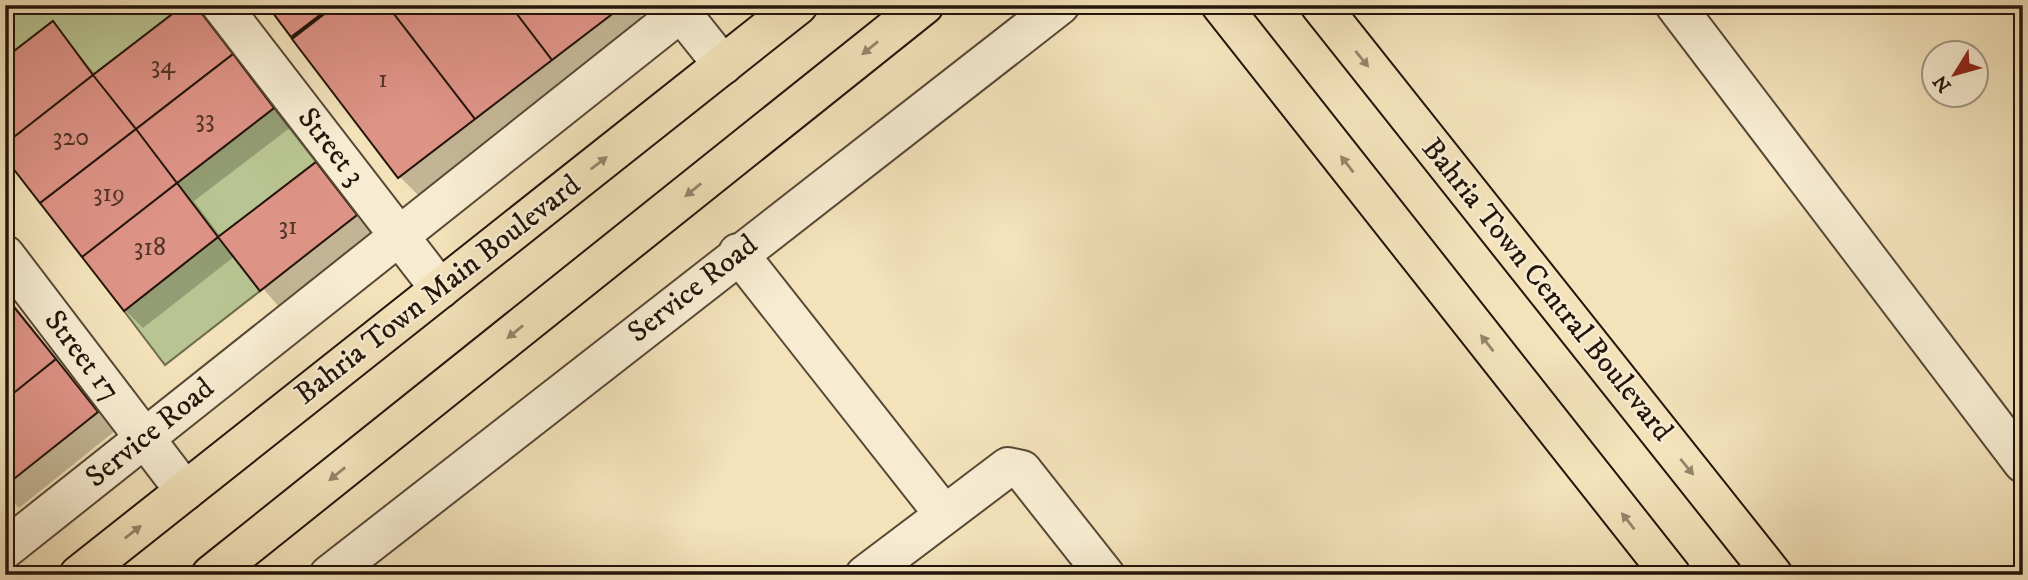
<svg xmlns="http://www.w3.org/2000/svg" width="2028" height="580" font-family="'IM FELL DW Pica',serif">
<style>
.green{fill:#b8c491;stroke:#6e6c4e;stroke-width:2}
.shadow{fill:#0003}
.building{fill:#de9387;stroke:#23140a;stroke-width:2}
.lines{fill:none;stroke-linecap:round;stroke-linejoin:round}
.minor-casing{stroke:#574836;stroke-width:42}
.major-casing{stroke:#23140a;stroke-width:42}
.minor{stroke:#f7ecd2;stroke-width:38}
.major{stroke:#f3e2ba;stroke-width:38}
.oneway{fill:#95856b}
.labels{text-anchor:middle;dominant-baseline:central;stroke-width:5;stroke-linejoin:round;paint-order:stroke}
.number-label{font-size:26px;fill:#523429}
.street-label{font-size:30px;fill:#23140a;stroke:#f7ecd2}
</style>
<rect width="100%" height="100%" fill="#f3e2ba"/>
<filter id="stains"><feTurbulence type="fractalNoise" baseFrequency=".00286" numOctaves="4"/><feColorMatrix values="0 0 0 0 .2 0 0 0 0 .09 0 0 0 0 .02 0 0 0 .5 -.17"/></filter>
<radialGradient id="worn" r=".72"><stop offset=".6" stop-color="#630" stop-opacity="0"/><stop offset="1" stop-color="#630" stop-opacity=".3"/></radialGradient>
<path class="green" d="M 5,5 L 184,5 L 93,75 L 53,21 L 5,58 Z
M 274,108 L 316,162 L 219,237 L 260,291 L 165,365 L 124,311 L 218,237 L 177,183 Z"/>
<path class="shadow" d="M 194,5 L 291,127 L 194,201 L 221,237 L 315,164 L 374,234 L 280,308 L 235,256 L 143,328 L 125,310 L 53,24 L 96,75 Z
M 269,5 L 633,5 L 645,21 L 418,195 L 400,177 Z
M 5,293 L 115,431 L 19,508 L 5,494 Z"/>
<path class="building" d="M 184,5 L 195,5 L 233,54 L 136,129 L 93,75 Z
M 267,5 L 333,5 L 291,37 Z
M 336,5 L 387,5 L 475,119 L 398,178 L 292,39 Z
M 387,5 L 510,5 L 552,60 L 475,119 Z
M 510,5 L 624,5 L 552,60 Z
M 53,21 L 93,75 L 5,144 L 5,58 Z
M 233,54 L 274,108 L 177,183 L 136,129 Z
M 93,75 L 136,129 L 40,203 L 5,158 L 5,144 Z
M 136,129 L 177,183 L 82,257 L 40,203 Z
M 316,162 L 357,215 L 260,291 L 218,237 Z
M 177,183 L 218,237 L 124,311 L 82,257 Z
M 5,296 L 14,307 L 5,314 Z
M 14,307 L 56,359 L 5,400 L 5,314 Z
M 56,359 L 98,412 L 5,486 L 5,400 Z"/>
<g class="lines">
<defs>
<path id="minor" d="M 221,5 L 440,289
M 675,5 L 723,65
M 1675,5 L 2023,463
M 738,253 L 943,513
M 5,255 L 185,491
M 5,549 L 690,5
M 329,575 L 1060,5
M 865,575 L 1008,467 L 1022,470 L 1105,575"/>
<path id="major" d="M 1221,5 L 1671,575
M 1320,5 L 1773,575
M 79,575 L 798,5
M 211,575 L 924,5"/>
</defs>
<use href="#minor" class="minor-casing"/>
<use href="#major" class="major-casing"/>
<use href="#minor" class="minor"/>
<use href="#major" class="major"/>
</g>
<defs><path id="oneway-solid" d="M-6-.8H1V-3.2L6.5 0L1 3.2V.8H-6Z" transform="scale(1.75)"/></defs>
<g class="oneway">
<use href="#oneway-solid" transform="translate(870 48) rotate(141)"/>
<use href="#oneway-solid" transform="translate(1362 59) rotate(51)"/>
<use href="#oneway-solid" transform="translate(599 163) rotate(-38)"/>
<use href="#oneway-solid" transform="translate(1347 164) rotate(-128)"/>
<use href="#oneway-solid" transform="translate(693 190) rotate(141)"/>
<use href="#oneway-solid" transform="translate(515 332) rotate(141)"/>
<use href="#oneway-solid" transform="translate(1487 343) rotate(-128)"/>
<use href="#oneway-solid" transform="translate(1687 467) rotate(51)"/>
<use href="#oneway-solid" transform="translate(337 474) rotate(141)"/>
<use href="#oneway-solid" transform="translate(1628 521) rotate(-128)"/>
<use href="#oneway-solid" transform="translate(133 532) rotate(-38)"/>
</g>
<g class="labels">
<g class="number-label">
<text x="163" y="65">34</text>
<text x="383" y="79">1</text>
<text x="205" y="119">33</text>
<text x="71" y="137">320</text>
<text x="109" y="193">319</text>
<text x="288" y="226">31</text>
<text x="150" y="247">318</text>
</g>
<g class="street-label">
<text transform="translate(331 147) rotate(52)">Street 3</text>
<text transform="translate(693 289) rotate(-38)">Service Road</text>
<text transform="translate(438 290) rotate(-38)">Bahria Town Main Boulevard</text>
<text transform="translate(1547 290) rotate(51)">Bahria Town Central Boulevard</text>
<text transform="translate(82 356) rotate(53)">Street 17</text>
<text transform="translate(150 433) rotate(-39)">Service Road</text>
</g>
</g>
<rect width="2028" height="580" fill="none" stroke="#f3e2ba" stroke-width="28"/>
<rect x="7" y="7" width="2014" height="566" fill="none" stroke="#23140a" stroke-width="3.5"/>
<rect x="14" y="14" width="2000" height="552" fill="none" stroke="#23140a" stroke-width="2"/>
<g transform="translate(1955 74) rotate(233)"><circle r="33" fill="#f7ecd2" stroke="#a29682" stroke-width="2"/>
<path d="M0-5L12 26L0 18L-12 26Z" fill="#8f2418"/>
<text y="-10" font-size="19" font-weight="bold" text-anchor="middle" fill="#23140a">N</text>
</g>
<rect width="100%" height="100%" filter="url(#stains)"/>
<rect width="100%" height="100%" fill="url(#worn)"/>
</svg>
